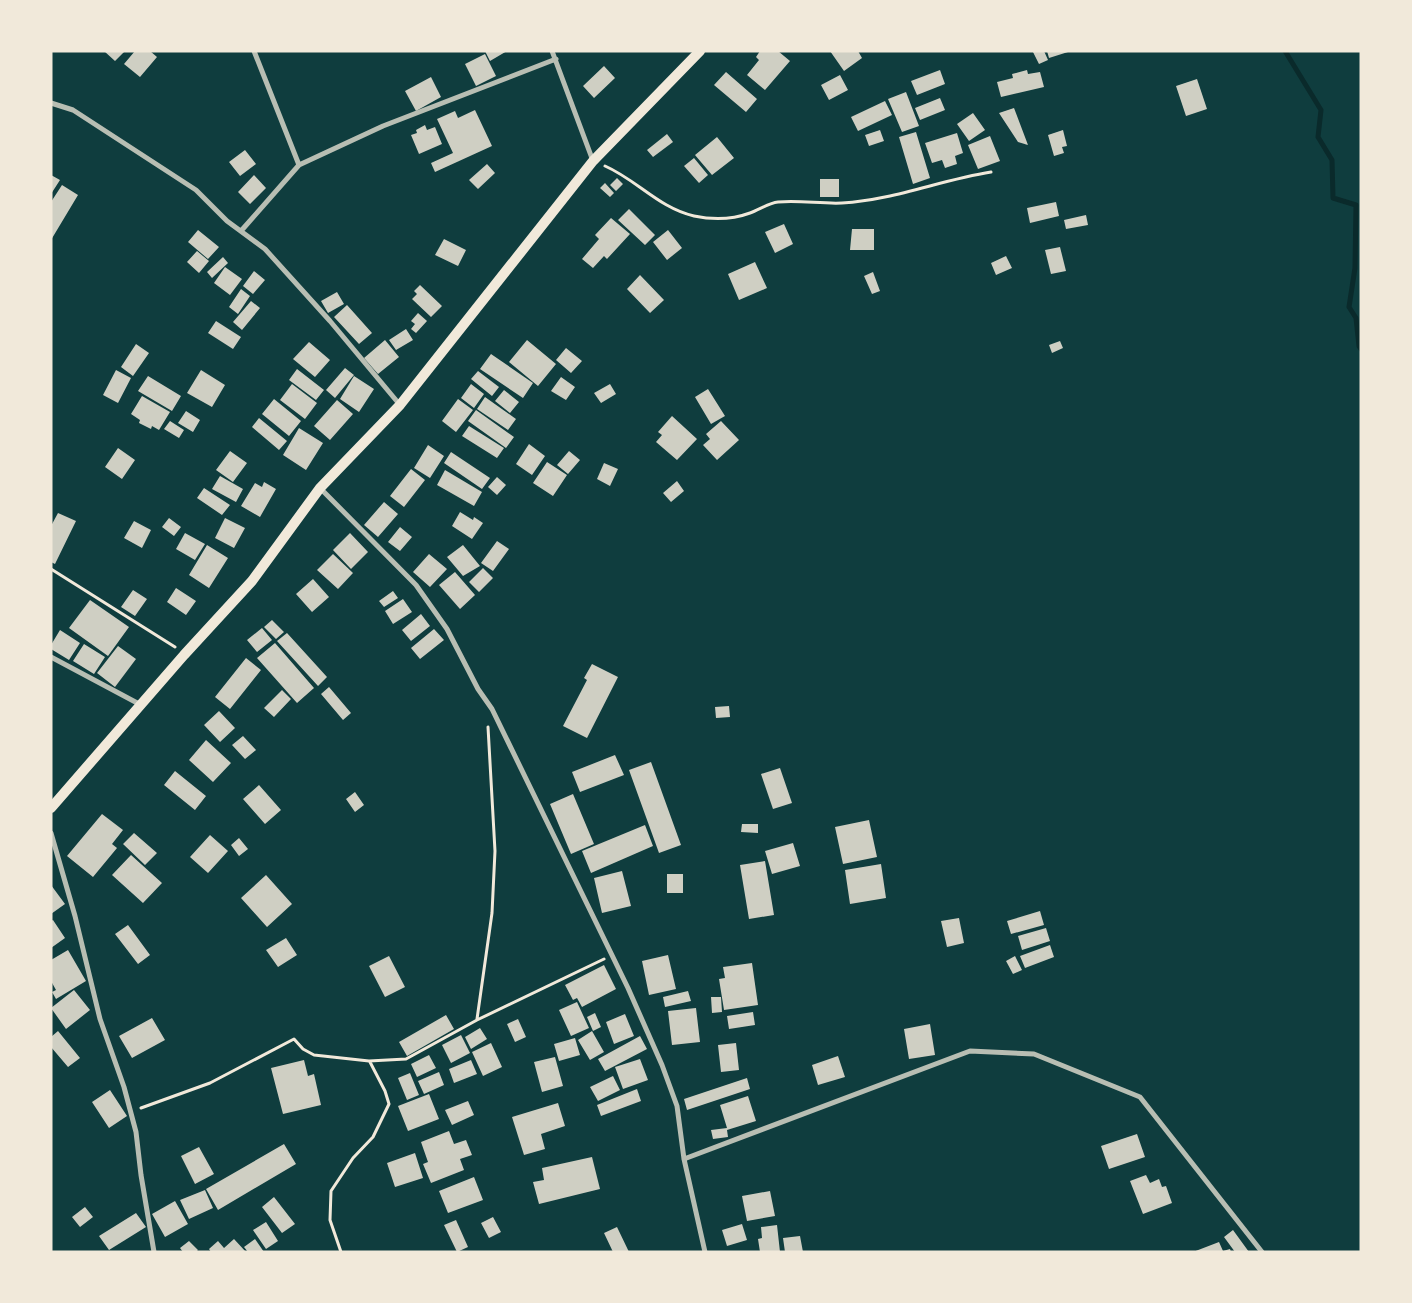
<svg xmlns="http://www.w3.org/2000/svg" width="1412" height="1303" font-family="'Open Sans',sans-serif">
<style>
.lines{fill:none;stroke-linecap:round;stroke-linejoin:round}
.stream{stroke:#0a2a2b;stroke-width:5}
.building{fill:#cfcfc3}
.path{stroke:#f1e9da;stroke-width:3}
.minor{stroke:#b8beb3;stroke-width:5}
.secondary{stroke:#f1e9da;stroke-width:10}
</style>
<rect width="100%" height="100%" fill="#0f3d3e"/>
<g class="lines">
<path class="stream" d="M 1285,51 L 1321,110 L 1318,137 L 1332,160 L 1333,198 L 1356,205 L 1355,268 L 1349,307 L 1356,318 L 1359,346 L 1361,349"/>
</g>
<path class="building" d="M 104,51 L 125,51 L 115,61 Z
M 135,51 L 150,51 L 157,57 L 140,77 L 124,64 Z
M 485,51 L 507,51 L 490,61 Z
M 760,51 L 778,51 L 790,61 L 765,90 L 747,75 L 759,60 L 756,57 Z
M 830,51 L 858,51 L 862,58 L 844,71 Z
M 1044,51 L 1048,60 L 1039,64 L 1033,52 Z
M 1047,51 L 1068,51 L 1068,52 L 1049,58 Z
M 485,54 L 496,76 L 476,86 L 465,64 Z
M 604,66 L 615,78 L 594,98 L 583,86 Z
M 940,70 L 945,84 L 917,95 L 911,81 Z
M 1027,70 L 1028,74 L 1040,72 L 1044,87 L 1001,97 L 997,82 L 1013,78 L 1012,74 Z
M 726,72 L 757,99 L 746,112 L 714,85 Z
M 840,75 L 848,90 L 829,100 L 821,85 Z
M 431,77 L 441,97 L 416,111 L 405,91 Z
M 1197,79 L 1207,109 L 1186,116 L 1176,86 Z
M 906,92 L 919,126 L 902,132 L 888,99 Z
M 940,98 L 945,110 L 920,120 L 915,108 Z
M 885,101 L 892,115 L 858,131 L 851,117 Z
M 1014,108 L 1028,145 L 1018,142 L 999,113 Z
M 475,110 L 492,146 L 435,172 L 431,163 L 453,153 L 437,119 L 455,111 L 458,118 Z
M 973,113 L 985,130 L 969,141 L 957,124 Z
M 425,125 L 427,130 L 435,127 L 442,144 L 419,154 L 411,135 L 417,133 L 416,130 Z
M 880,130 L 884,141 L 869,146 L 865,135 Z
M 1063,130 L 1067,146 L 1062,147 L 1064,153 L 1054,156 L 1048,135 Z
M 916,132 L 930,178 L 913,184 L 899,137 Z
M 957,133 L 963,153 L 955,156 L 957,164 L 945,168 L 942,160 L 932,163 L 925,143 Z
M 667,134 L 673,142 L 653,157 L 647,150 Z
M 990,136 L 1000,161 L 978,169 L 968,145 Z
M 717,137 L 734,158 L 712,175 L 695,155 Z
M 245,150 L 256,164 L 240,176 L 229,162 Z
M 694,158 L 708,175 L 699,183 L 684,166 Z
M 487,164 L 495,173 L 478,189 L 469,180 Z
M 51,175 L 60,180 L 51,194 Z
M 254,175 L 266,188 L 250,204 L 238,192 Z
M 617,178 L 623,184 L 616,191 L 610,185 Z
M 820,179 L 839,179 L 839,197 L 820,197 Z
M 605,183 L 614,193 L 610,197 L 600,188 Z
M 62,185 L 78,195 L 51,240 L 51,202 Z
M 1056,202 L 1059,216 L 1030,223 L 1027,208 Z
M 629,209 L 655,235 L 645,245 L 618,220 Z
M 1086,215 L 1088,225 L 1066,229 L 1064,220 Z
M 611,218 L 630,234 L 607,259 L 604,256 L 593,268 L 582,259 L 599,239 L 595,235 Z
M 784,224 L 793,244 L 775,253 L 765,232 Z
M 852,229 L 874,229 L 874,250 L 850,250 Z
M 198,230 L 219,247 L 208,259 L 188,242 Z
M 668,230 L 682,248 L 667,260 L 653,242 Z
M 444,239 L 466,250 L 458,266 L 435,255 Z
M 1060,247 L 1066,271 L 1051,274 L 1045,250 Z
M 197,251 L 209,261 L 199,273 L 187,262 Z
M 1006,256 L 1012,268 L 996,275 L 991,263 Z
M 223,257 L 228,263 L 212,278 L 207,272 Z
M 755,262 L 767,288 L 739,300 L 728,274 Z
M 225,267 L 242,279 L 230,295 L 214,283 Z
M 254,271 L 265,280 L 253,294 L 243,286 Z
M 873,272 L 880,291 L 872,294 L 864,276 Z
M 640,275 L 664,300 L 650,313 L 627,289 Z
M 420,285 L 442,306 L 431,317 L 412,299 L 417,294 L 414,291 Z
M 241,289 L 250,296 L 238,314 L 229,307 Z
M 337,292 L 344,304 L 328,313 L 321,301 Z
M 251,301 L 260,308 L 242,330 L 233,322 Z
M 347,305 L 372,333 L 359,344 L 334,317 Z
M 418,313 L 427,321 L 416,333 L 411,329 L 415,324 L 411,321 Z
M 216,321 L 241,337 L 233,349 L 208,333 Z
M 406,329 L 413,340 L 396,350 L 389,340 Z
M 385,340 L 399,357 L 378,374 L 364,358 Z
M 527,340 L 556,364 L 538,386 L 509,362 Z
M 1060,341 L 1063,348 L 1052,353 L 1049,345 Z
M 309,342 L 330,360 L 315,377 L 293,359 Z
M 136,344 L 149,353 L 133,376 L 121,367 Z
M 566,348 L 582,361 L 571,373 L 556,360 Z
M 491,354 L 533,383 L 523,398 L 480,369 Z
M 345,368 L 354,375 L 335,398 L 326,390 Z
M 297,369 L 324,390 L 316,400 L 289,380 Z
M 116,370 L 131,378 L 118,403 L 103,395 Z
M 201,370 L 225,385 L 212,407 L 187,393 Z
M 478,371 L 499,387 L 492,396 L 471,379 Z
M 148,376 L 181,396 L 172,411 L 138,391 Z
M 354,376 L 374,389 L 359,412 L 340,399 Z
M 561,377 L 575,387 L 566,400 L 551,391 Z
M 292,384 L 317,403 L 305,419 L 280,400 Z
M 471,384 L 484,394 L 474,408 L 461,398 Z
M 610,384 L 616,394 L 601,403 L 594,393 Z
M 708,389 L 725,416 L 711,424 L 695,397 Z
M 504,390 L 519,402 L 510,413 L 495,401 Z
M 142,396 L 170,412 L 159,430 L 152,426 L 151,429 L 139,423 L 140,420 L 131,414 Z
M 485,397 L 516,419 L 508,430 L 477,409 Z
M 274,399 L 301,421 L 289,436 L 262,414 Z
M 458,399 L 473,410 L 456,432 L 442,421 Z
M 337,400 L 353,414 L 330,440 L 314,426 Z
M 476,410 L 514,437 L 506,448 L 468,421 Z
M 186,411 L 200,420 L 193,432 L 178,423 Z
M 672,416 L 697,439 L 677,460 L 656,442 L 662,435 L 658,432 Z
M 259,418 L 287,441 L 279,450 L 252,427 Z
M 170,421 L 184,430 L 179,438 L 164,429 Z
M 721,421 L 739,440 L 717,460 L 703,445 L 710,439 L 706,434 Z
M 469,426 L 504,448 L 497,458 L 462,436 Z
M 299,428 L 323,443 L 306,470 L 283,455 Z
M 529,444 L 545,456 L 532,475 L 516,464 Z
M 428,445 L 444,456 L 430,478 L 414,468 Z
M 118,448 L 135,460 L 122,479 L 105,467 Z
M 230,451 L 247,463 L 233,482 L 216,470 Z
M 569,451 L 580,460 L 568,474 L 557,465 Z
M 451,452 L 490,478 L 482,489 L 444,463 Z
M 547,462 L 567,475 L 553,496 L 533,483 Z
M 604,463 L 618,469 L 610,486 L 597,479 Z
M 411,469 L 425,480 L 404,507 L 390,496 Z
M 445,470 L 482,492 L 474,506 L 437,485 Z
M 220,476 L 243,489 L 236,502 L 212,489 Z
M 497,477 L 506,485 L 497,495 L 488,487 Z
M 677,481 L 684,491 L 671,502 L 663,493 Z
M 264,482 L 276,489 L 260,517 L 241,506 L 255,483 L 262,487 Z
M 204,488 L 230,505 L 222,515 L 197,498 Z
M 384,502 L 398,514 L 378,537 L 364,525 Z
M 460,512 L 473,520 L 474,517 L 483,523 L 472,539 L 452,526 Z
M 58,513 L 76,521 L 55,564 L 51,562 L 51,526 Z
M 169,518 L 181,527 L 174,536 L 162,527 Z
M 225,518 L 245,528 L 234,548 L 215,538 Z
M 134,521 L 151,530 L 142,548 L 124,538 Z
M 400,527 L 412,537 L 400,551 L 388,542 Z
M 185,533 L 205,544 L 195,560 L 176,549 Z
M 350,533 L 368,552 L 351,569 L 333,550 Z
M 497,541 L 509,549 L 493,571 L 481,563 Z
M 207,545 L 228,558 L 209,588 L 189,575 Z
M 463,545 L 480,566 L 463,576 L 447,557 Z
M 333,554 L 353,573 L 338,589 L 317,570 Z
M 429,554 L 447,569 L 430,587 L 413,572 Z
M 483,568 L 493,578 L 479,592 L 469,582 Z
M 455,572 L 475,595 L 460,609 L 439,585 Z
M 313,579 L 329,597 L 312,612 L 296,594 Z
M 176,588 L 196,601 L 186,615 L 167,602 Z
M 133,590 L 147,599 L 135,616 L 121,607 Z
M 393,591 L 398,598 L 384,607 L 379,601 Z
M 403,599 L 412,612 L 393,624 L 385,611 Z
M 90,600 L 129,627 L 108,656 L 69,628 Z
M 421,614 L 430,626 L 411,641 L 402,630 Z
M 272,620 L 284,632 L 276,639 L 264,627 Z
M 262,628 L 272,640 L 257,652 L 247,640 Z
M 434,629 L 444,640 L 420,659 L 411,648 Z
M 60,630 L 80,643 L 69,660 L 51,649 L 51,645 Z
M 287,633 L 327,677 L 318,686 L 277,641 Z
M 275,643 L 314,688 L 297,703 L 257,658 Z
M 84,644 L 105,657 L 94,674 L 73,661 Z
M 118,646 L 136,659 L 115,687 L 97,673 Z
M 246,658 L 261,670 L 230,709 L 215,697 Z
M 592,664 L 618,677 L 587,738 L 563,726 L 587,680 L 584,678 Z
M 329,687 L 351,713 L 343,720 L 321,694 Z
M 282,690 L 291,699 L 274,717 L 264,708 Z
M 729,706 L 730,717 L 716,718 L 715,707 Z
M 219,711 L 235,728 L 220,742 L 204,725 Z
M 243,736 L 256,750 L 245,759 L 232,745 Z
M 206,740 L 231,763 L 213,782 L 189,760 Z
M 615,755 L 624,775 L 580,792 L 572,772 Z
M 651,762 L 681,845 L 659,853 L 629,770 Z
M 780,768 L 792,803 L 773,809 L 761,774 Z
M 175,771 L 206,796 L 195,810 L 164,785 Z
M 259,785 L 281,810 L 265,824 L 243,799 Z
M 355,792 L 364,805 L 355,812 L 346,799 Z
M 573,794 L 594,844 L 571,854 L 550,804 Z
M 102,814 L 123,830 L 112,844 L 117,848 L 93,877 L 67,856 Z
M 869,820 L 877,857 L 843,864 L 835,827 Z
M 742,824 L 758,824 L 758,833 L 741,832 Z
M 645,825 L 653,846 L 591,873 L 582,851 Z
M 134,833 L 157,853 L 145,865 L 123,844 Z
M 210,835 L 228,851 L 208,873 L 190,857 Z
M 239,838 L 248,849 L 239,856 L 231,845 Z
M 793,843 L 800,866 L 772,874 L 765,851 Z
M 131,855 L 162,883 L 143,903 L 112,875 Z
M 765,861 L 774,915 L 749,919 L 740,865 Z
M 881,864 L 886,898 L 850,904 L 845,870 Z
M 622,871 L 631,906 L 602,913 L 594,878 Z
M 667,874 L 683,874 L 683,893 L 667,893 Z
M 266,875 L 292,904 L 267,927 L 241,898 Z
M 51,885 L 65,904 L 51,914 Z
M 1040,911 L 1044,925 L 1011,934 L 1007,921 Z
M 959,918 L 964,943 L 947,947 L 941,921 Z
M 53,920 L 65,938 L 51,948 L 51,921 Z
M 128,925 L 150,955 L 138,964 L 115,934 Z
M 1046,928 L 1050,941 L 1022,950 L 1018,936 Z
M 286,938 L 297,955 L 278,967 L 266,950 Z
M 1050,945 L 1054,957 L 1025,968 L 1020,956 Z
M 68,950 L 86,981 L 56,999 L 52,992 L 56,990 L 51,981 L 51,960 Z
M 668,955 L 676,989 L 649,995 L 642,961 Z
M 389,956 L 405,987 L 385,997 L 369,966 Z
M 1015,956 L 1022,970 L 1013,974 L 1006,961 Z
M 752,963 L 758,1005 L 724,1010 L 719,979 L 725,978 L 723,967 Z
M 604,965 L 616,989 L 582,1007 L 577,998 L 573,1000 L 565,985 Z
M 74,990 L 90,1010 L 66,1029 L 51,1008 Z
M 688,991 L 691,1001 L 665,1007 L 663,997 Z
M 711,997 L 721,997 L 722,1012 L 712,1013 Z
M 577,1002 L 589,1028 L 571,1036 L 559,1010 Z
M 696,1008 L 700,1042 L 672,1045 L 668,1011 Z
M 753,1012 L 755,1025 L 729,1029 L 727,1016 Z
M 595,1013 L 601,1027 L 593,1031 L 587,1017 Z
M 625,1014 L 634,1036 L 614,1044 L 606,1022 Z
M 446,1015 L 454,1029 L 407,1056 L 399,1042 Z
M 152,1018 L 165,1040 L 132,1058 L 119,1036 Z
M 518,1019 L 526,1037 L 515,1042 L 507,1024 Z
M 930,1024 L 935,1055 L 909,1059 L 904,1029 Z
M 480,1028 L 487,1039 L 471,1049 L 465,1037 Z
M 58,1031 L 80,1058 L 68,1067 L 51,1047 L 51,1037 Z
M 592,1031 L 604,1052 L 590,1060 L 578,1040 Z
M 461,1035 L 470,1053 L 451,1063 L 442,1045 Z
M 640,1036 L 647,1049 L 605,1071 L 598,1059 Z
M 575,1038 L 580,1055 L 559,1061 L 554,1044 Z
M 491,1043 L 502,1067 L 483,1076 L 472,1052 Z
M 736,1043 L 739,1070 L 721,1072 L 718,1045 Z
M 429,1055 L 436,1068 L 417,1077 L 411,1064 Z
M 838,1056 L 845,1077 L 818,1085 L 812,1065 Z
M 555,1057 L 563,1086 L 542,1092 L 534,1062 Z
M 640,1059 L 648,1080 L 623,1089 L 615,1067 Z
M 304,1060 L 308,1076 L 314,1074 L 321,1105 L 283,1114 L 271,1068 Z
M 471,1060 L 477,1074 L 454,1083 L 449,1069 Z
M 439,1072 L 444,1085 L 424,1094 L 418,1081 Z
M 410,1073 L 419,1095 L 407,1100 L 398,1078 Z
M 613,1076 L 620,1090 L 598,1101 L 590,1087 Z
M 747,1078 L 750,1089 L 687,1110 L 684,1099 Z
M 637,1089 L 641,1101 L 601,1116 L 597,1105 Z
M 110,1090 L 127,1116 L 109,1128 L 92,1102 Z
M 429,1094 L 439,1119 L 408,1131 L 398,1106 Z
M 748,1096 L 756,1121 L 727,1130 L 728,1137 L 713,1139 L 711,1130 L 727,1128 L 720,1105 Z
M 468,1101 L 474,1115 L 452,1125 L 445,1110 Z
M 558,1103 L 565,1126 L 541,1134 L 545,1149 L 524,1155 L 512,1117 Z
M 449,1131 L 454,1144 L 466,1140 L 472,1155 L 460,1159 L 464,1170 L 431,1183 L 423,1164 L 428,1162 L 421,1142 Z
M 1137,1134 L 1145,1157 L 1109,1169 L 1101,1146 Z
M 284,1144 L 296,1164 L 218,1210 L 206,1189 Z
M 199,1147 L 214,1174 L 195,1184 L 181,1156 Z
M 415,1153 L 423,1178 L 395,1187 L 387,1163 Z
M 592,1157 L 600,1189 L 539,1204 L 533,1182 L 544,1180 L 542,1168 Z
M 1146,1175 L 1150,1183 L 1159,1179 L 1162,1187 L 1166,1186 L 1172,1203 L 1143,1214 L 1130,1181 Z
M 474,1177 L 483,1200 L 448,1213 L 439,1191 Z
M 205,1190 L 213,1208 L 189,1219 L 180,1200 Z
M 770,1191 L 775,1216 L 747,1221 L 742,1196 Z
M 274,1197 L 295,1224 L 282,1233 L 262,1207 Z
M 175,1201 L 188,1224 L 165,1237 L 152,1214 Z
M 85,1207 L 93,1217 L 80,1227 L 72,1217 Z
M 136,1213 L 146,1227 L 109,1250 L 99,1236 Z
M 493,1217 L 501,1232 L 489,1238 L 481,1223 Z
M 456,1220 L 468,1247 L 457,1252 L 444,1225 Z
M 266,1222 L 278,1241 L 266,1249 L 253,1230 Z
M 742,1224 L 747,1240 L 727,1246 L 722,1230 Z
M 777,1225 L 780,1252 L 760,1252 L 758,1239 L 762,1238 L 761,1227 Z
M 617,1227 L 629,1252 L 613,1252 L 604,1233 Z
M 1233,1230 L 1249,1252 L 1235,1252 L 1224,1237 Z
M 800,1236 L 803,1252 L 785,1252 L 783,1238 Z
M 234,1239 L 246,1252 L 211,1252 L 209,1249 L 218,1241 L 224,1248 Z
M 255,1239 L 264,1252 L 248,1252 L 244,1247 Z
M 189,1241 L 198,1250 L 196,1252 L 183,1252 L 180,1248 Z
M 1219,1242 L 1223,1251 L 1230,1249 L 1231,1252 L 1193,1252 Z"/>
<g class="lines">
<path class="path" d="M 605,166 C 637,180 659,208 694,216 C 713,220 731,220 750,213 C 759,210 768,203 778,202 C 800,200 821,204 842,203 C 894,200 940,180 991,172
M 51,569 L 175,647
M 477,1019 L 492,913 L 495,851 L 488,727
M 141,1108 L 210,1083 L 294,1039 L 303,1049 L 314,1055 L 369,1061 L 406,1059 L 477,1020 L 604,959
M 341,1252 L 330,1220 L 331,1191 L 353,1158 L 373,1137 L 389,1104 L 385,1091 L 370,1062"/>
<path class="minor" d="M 254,51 L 299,165
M 552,51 L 593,161
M 51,103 L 73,110 L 196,190 L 227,221 L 265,249 L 330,321 L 400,405
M 241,231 L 299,165 L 383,126 L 556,59
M 320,488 L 416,585 L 447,629 L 478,689 L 492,709 L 628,988 L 662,1065 L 677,1106 L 684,1159 L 705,1252
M 51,657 L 141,705
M 51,833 L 75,916 L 100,1019 L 124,1087 L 136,1132 L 141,1175 L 154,1252
M 684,1159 L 970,1051 L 1034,1054 L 1140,1097 L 1262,1252"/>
<path class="secondary" d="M 51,808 L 184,655 L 252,581 L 320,488 L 400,405 L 593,161 L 700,51"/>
</g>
<rect width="1412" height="1303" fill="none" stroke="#f1e9da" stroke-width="105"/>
</svg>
